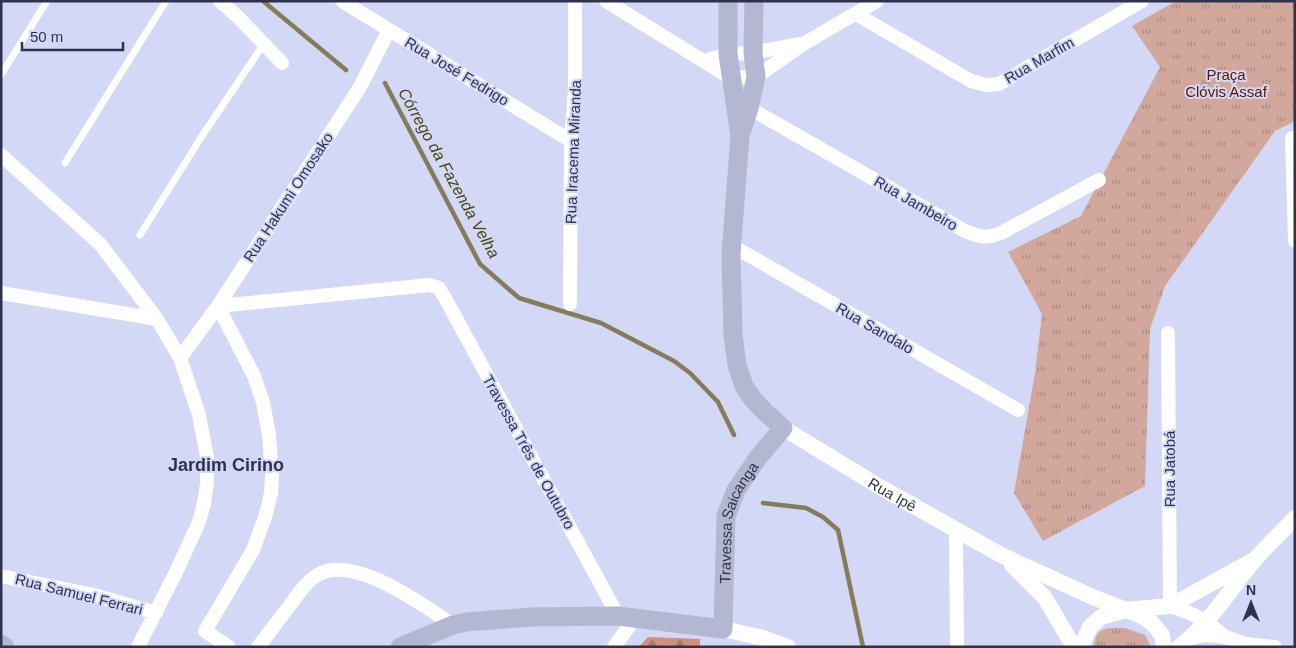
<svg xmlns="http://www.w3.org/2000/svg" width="1296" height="648" font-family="Arial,sans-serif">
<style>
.forest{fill:url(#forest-firs)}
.park{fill:url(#park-tufts)}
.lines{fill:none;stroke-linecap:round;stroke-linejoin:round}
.stream{stroke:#857c5b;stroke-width:4.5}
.service{stroke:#fff;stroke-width:7}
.minor{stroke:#fff;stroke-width:14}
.tertiary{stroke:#fff;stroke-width:16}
.secondary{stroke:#b4b7d2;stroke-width:19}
.labels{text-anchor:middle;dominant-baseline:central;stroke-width:4;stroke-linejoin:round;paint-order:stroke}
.street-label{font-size:15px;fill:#2e324f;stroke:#d2d8f5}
.park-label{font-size:15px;fill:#5e1300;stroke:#d2d8f5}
.water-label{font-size:16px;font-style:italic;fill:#4c4211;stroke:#d2d8f5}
.quarter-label{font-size:18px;font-weight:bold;fill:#2e324f;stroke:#d2d8f5}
</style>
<defs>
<pattern id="forest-firs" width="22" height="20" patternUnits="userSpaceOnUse" patternTransform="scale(1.25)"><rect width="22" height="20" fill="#cf907e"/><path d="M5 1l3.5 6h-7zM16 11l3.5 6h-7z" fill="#a8766a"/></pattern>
<pattern id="park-tufts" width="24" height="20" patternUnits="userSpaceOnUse" patternTransform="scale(1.25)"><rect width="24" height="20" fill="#d2a89c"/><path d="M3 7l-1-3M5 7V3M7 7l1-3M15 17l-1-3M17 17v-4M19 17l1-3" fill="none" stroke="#ab8982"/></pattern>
</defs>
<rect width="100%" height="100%" fill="#d2d8f5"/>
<path class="forest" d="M 648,637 L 700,639 L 700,647 L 639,647 Z"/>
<path class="park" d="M 1176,1 L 1295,1 L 1295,121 L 1275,131 L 1165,286 L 1150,329 L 1145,486 L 1043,541 L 1014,493 L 1035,373 L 1042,314 L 1008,252 L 1081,216 L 1160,67 L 1132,26 Z
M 1111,628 L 1125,628 L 1145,635 L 1151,647 L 1094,647 C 1095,634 1099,629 1111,628 Z"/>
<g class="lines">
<path class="stream" d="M 263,1 L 346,70
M 385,83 L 480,264 L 519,298 L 601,323 L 674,361 L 690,373 L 718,402 L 734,435
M 763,503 L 806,508 L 823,517 L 838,530 L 863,647"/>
<path class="service" d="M 1,75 L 47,1
M 65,163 L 166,1
M 140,235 L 202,136 L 263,45"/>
<path class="minor" d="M 220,1 L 239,18 L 282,63
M 342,1 L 571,141
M 606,1 L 731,78 L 756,77 L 805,43 L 877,1
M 856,14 L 971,81 L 986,85 L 999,84 L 1142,1
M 704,61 L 728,54 L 753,53 L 799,44
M 741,107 L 749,108 L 965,231 C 980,237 985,239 1001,233 L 1099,180
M 1292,138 L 1295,241
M 1,155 L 100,244 L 157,319 L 180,358 L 199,415 L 207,457 L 207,483 L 204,503 L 199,522 L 177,570 L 138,647
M 731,245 L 1018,410
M 1,293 L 157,319
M 570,304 L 571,141 L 575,90 L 575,1
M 1168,333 L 1170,606 C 1195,614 1206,620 1225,637
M 180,358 L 218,306 L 360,87 L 389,30
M 956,530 L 957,647
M 1,576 L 94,595 L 156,613
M 1191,638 L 1206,635 L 1225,637 L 1246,644 L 1275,647
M 229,647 L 205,631 L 253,550 L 266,514 L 271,493 L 272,474 L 269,435 L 263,402 L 254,376 L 218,306 L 429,285 L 439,288 L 445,298 L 618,616
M 258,647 C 269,633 280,618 291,604 C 297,595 304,585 313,578 C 348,549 423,605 453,625
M 614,647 L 636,617"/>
<g class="tertiary">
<path id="s1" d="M 783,428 L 880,487 L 1003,556 L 1095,598 L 1142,616 L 1152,623 L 1162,635 L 1164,647"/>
<path d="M 1012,565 L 1045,598 L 1074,647"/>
<path d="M 723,629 L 763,638 L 788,647"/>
<path d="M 1081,647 L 1090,627 L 1101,617 L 1125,610 L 1170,606 L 1254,560"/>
<path d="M 1179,647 C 1209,624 1229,591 1252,563 C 1265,547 1281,533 1295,518"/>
</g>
<g class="secondary">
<path d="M 742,130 L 749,108 L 756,77 L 753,53 L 754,1"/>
<path d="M 1,644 L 5,647"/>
<path id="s2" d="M 400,647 L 453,625 L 466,622 L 531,617 L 618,616 L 723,629 L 726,516 L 736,490 L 757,459 L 783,428 L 765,412 L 752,398 L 744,386 L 737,365 L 733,335 L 731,254 L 740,136 L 728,54 L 728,1"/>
</g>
</g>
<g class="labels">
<g class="street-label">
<text transform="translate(1039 60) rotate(-30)">Rua Marfim</text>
<text transform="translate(457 71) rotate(31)">Rua José Fedrigo</text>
<text transform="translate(573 152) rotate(-88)">Rua Iracema Miranda</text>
<text transform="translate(288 197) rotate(-57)">Rua Hakumi Omosako</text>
<text transform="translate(916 203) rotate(30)">Rua Jambeiro</text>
<text transform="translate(875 328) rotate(30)">Rua Sandalo</text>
<text transform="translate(529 452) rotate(61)">Travessa Três de Outubro</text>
<text transform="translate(1169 469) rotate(-90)">Rua Jatobá</text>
<text stroke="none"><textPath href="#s1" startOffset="128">Rua Ipê</textPath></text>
<text stroke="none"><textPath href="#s2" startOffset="438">Travessa Saicanga</textPath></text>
<text transform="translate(79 594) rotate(14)">Rua Samuel Ferrari</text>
</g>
<g class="park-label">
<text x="1226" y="74">Praça<tspan x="1226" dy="17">Clóvis Assaf</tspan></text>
</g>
<g class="water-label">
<text transform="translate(449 173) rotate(61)">Córrego da Fazenda Velha</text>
</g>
<g class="quarter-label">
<text x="226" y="465">Jardim Cirino</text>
</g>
</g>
<rect width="1296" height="648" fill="none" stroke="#2e324f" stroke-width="5"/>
<g transform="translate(1251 603)" stroke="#d2d8f5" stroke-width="4" paint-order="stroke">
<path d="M0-4L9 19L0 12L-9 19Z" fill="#2e324f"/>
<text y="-8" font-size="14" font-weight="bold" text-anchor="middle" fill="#2e324f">N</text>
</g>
<path d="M22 42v8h101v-8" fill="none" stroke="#2e324f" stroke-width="2.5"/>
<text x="30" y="42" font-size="15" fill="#2e324f" stroke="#d2d8f5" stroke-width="4" paint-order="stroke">50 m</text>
</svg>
